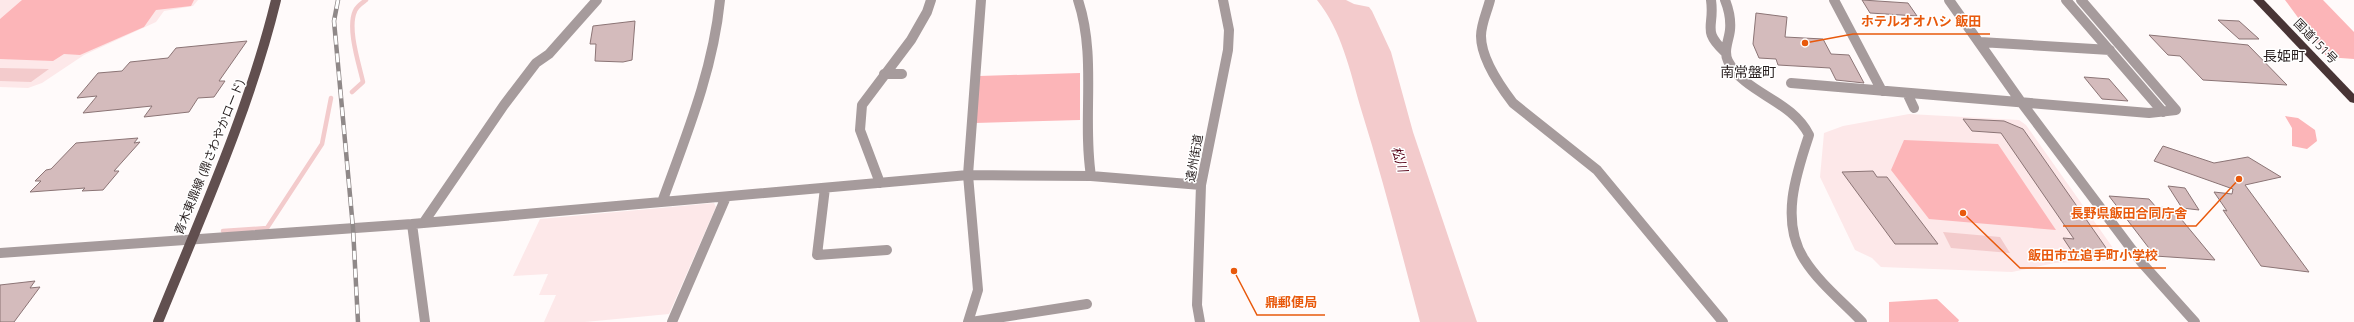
<svg xmlns="http://www.w3.org/2000/svg" width="2354" height="322" font-family="'Open Sans','Noto Sans JP',sans-serif">
<style>
.built{fill:#fde8e9}
.green{fill:#fcb5b8}
.water{fill:#f3cbcc}
.lines{fill:none;stroke-linecap:round;stroke-linejoin:round}
.stream{stroke:#f3cbcc;stroke-width:4.5}
.building{fill:#d4bbbc;stroke:#8b7475}
.minor{stroke:#a69b9c;stroke-width:10}
.major{stroke:#614f4f;stroke-width:10}
.highway{fill:#483435;fill-rule:evenodd}
.rail-casing{stroke:#8f8888;stroke-width:4.5}
.rail{stroke:#fff;stroke-width:3;stroke-dasharray:9;stroke-linecap:butt}
.labels{text-anchor:middle;dominant-baseline:central;stroke-width:3;stroke-linejoin:round;paint-order:stroke}
.street-label{font-size:12px;fill:#281f1f;stroke:#fff}
.water-label{font-size:13px;font-style:italic;fill:#550016;stroke:#fff}
.quarter-label{font-size:14px;fill:#281f1f;stroke:#fff}
.leader{fill:none;stroke:#e8590c;stroke-width:1.5}
.callout-dot{fill:#e8590c;stroke:#fff;stroke-width:1.5}
.callout-label{font-size:13px;text-anchor:middle;font-weight:bold;fill:#e8590c;stroke:#fff;stroke-width:3;stroke-linejoin:round;paint-order:stroke}
</style>
<rect width="100%" height="100%" fill="#fffafa"/>
<path class="built" d="M 0,0 L 198,0 L 193,6 L 164,11 L 156,22 L 84,55 L 42,83 L 28,88 L 0,87 Z
M 1909,114 L 2019,120 L 2026,125 L 2118,255 L 2118,260 L 2055,263 L 2012,272 L 1881,267 L 1872,258 L 1855,250 L 1820,177 L 1824,133 L 1843,126 Z
M 714,203 L 716,207 L 669,314 L 585,322 L 544,322 L 556,295 L 539,295 L 548,274 L 513,276 L 540,219 Z"/>
<path class="green" d="M 22,0 L 194,0 L 191,6 L 156,10 L 144,27 L 80,55 L 64,54 L 53,61 L 0,59 L 0,19 Z
M 2285,0 L 2323,0 L 2354,32 L 2354,59 L 2327,57 Z
M 1080,73 L 1080,120 L 975,123 L 979,76 Z
M 2285,116 L 2298,118 L 2315,130 L 2317,141 L 2307,149 L 2292,146 L 2292,128 Z
M 1904,140 L 1998,144 L 2056,230 L 1929,219 L 1891,170 Z
M 1937,299 L 1959,320 L 1958,322 L 1889,322 L 1889,302 Z"/>
<path class="water" d="M 1317,0 L 1346,0 L 1354,4 L 1369,7 L 1372,11 L 1391,52 L 1413,132 L 1477,322 L 1420,322 C 1401,251 1383,179 1361,109 C 1350,71 1342,31 1317,0 Z
M 0,68 L 49,69 L 31,82 L 0,81 Z
M 1943,232 L 2000,237 L 2010,253 L 1951,248 Z"/>
<g class="lines">
<path class="stream" d="M 352,92 L 363,82 C 359,64 347,28 355,11 C 357,6 362,3 366,0
M 223,231 L 267,228 L 322,144 L 331,98"/>
</g>
<path class="building" d="M 1862,0 L 1908,3 L 1917,16 L 1870,13 Z
M 1756,13 L 1787,17 L 1785,37 L 1823,39 L 1831,54 L 1849,55 L 1864,83 L 1836,80 L 1830,68 L 1778,65 L 1776,59 L 1759,58 L 1753,44 Z
M 2218,20 L 2239,21 L 2259,39 L 2239,39 Z
M 635,21 L 632,60 L 623,62 L 595,61 L 596,44 L 590,44 L 593,26 Z
M 2149,35 L 2248,45 L 2287,85 L 2203,80 L 2180,56 L 2168,55 Z
M 247,41 L 219,81 L 225,81 L 214,97 L 198,98 L 189,112 L 144,117 L 152,106 L 83,113 L 97,96 L 77,98 L 98,73 L 122,71 L 130,62 L 168,58 L 176,48 Z
M 2084,77 L 2109,79 L 2128,101 L 2102,99 Z
M 1963,119 L 2004,121 L 2023,129 L 2111,255 L 2100,257 L 2075,256 L 2063,238 L 2074,239 L 2001,133 L 1972,131 Z
M 138,138 L 134,143 L 140,142 L 114,171 L 119,171 L 103,190 L 82,191 L 85,188 L 30,192 L 41,181 L 35,181 L 46,170 L 51,169 L 76,143 Z
M 2163,146 L 2214,163 L 2248,157 L 2281,177 L 2245,185 L 2309,272 L 2261,266 L 2223,210 L 2227,211 L 2214,192 L 2232,194 L 2233,189 L 2154,161 Z
M 1873,171 L 1877,177 L 1887,177 L 1938,244 L 1895,244 L 1842,172 Z
M 2168,186 L 2185,188 L 2199,210 L 2182,208 Z
M 2109,196 L 2149,199 L 2156,207 L 2172,208 L 2215,260 L 2155,256 Z
M 35,281 L 30,288 L 40,287 L 14,322 L 0,322 L 0,285 Z"/>
<g class="lines">
<path class="minor" d="M 1078,0 C 1097,57 1082,118 1091,176
M 1490,0 C 1487,12 1481,24 1481,36 C 1481,59 1500,86 1513,103 L 1597,170 L 1723,322
M 1711,0 C 1715,27 1701,30 1725,52
M 1725,0 C 1729,10 1731,20 1730,30 C 1729,40 1723,51 1728,61 C 1745,94 1791,99 1809,135 C 1796,174 1780,221 1804,259 C 1819,283 1843,302 1862,322
M 1834,0 L 1882,91
M 1949,0 L 2021,102 L 2142,263 L 2195,322
M 2066,0 L 2163,112
M 1980,42 L 2110,50
M 884,74 L 902,74
M 1791,83 L 2149,113 L 2176,110 L 2081,0
M 1907,93 L 1914,108
M 880,183 L 860,130 L 862,105 L 911,40 L 927,12 L 931,0
M 825,188 L 817,255 L 887,250
M 662,202 C 686,136 713,71 720,0
M 424,222 L 504,105 L 536,63 L 549,54 L 597,0
M 412,224 L 968,175 L 1091,176 L 1201,185
M 0,253 L 412,224 L 425,322
M 672,322 L 726,197
M 968,322 L 978,290 L 968,175 L 981,0
M 971,322 L 1087,304
M 1200,322 L 1197,305 L 1201,185 L 1228,50 L 1229,30 L 1223,0"/>
<path class="major" d="M 158,322 C 201,216 249,111 276,0"/>
<path class="highway" d="M 2253,0 L 2264,0 L 2354,94 L 2354,103 L 2350,102 Z"/>
<defs>
<path id="rail" d="M 338,0 L 334,21 L 353,228 L 358,322"/>
</defs>
<use href="#rail" class="rail-casing"/>
<use href="#rail" class="rail"/>
</g>
<g class="labels">
<g class="street-label">
<text transform="translate(2316 41) rotate(46)">国道151号</text>
<text transform="translate(209 157) rotate(-68)">青木東鼎線 (鼎さわやかロード)</text>
<text transform="translate(1194 158) rotate(-80)">遠州街道</text>
</g>
<g class="water-label">
<text transform="translate(1400 159) rotate(73)">松川</text>
</g>
<g class="quarter-label">
<text x="2284" y="55">長姫町</text>
<text x="1748" y="71">南常盤町</text>
</g>
</g>
<path class="leader" d="M1805 43L1853 34H1990M2239 179L2196 226H2063M1963 213L2020 268H2166M1234 271L1257 315H1325"/>
<g class="callout-dot">
<circle cx="1805" cy="43" r="4"/>
<circle cx="2239" cy="179" r="4"/>
<circle cx="1963" cy="213" r="4"/>
<circle cx="1234" cy="271" r="4"/>
</g>
<g class="callout-label">
<text x="1921" y="26">ホテルオオハシ 飯田</text>
<text x="2129" y="218">長野県飯田合同庁舎</text>
<text x="2093" y="260">飯田市立追手町小学校</text>
<text x="1291" y="307">鼎郵便局</text>
</g>
</svg>
